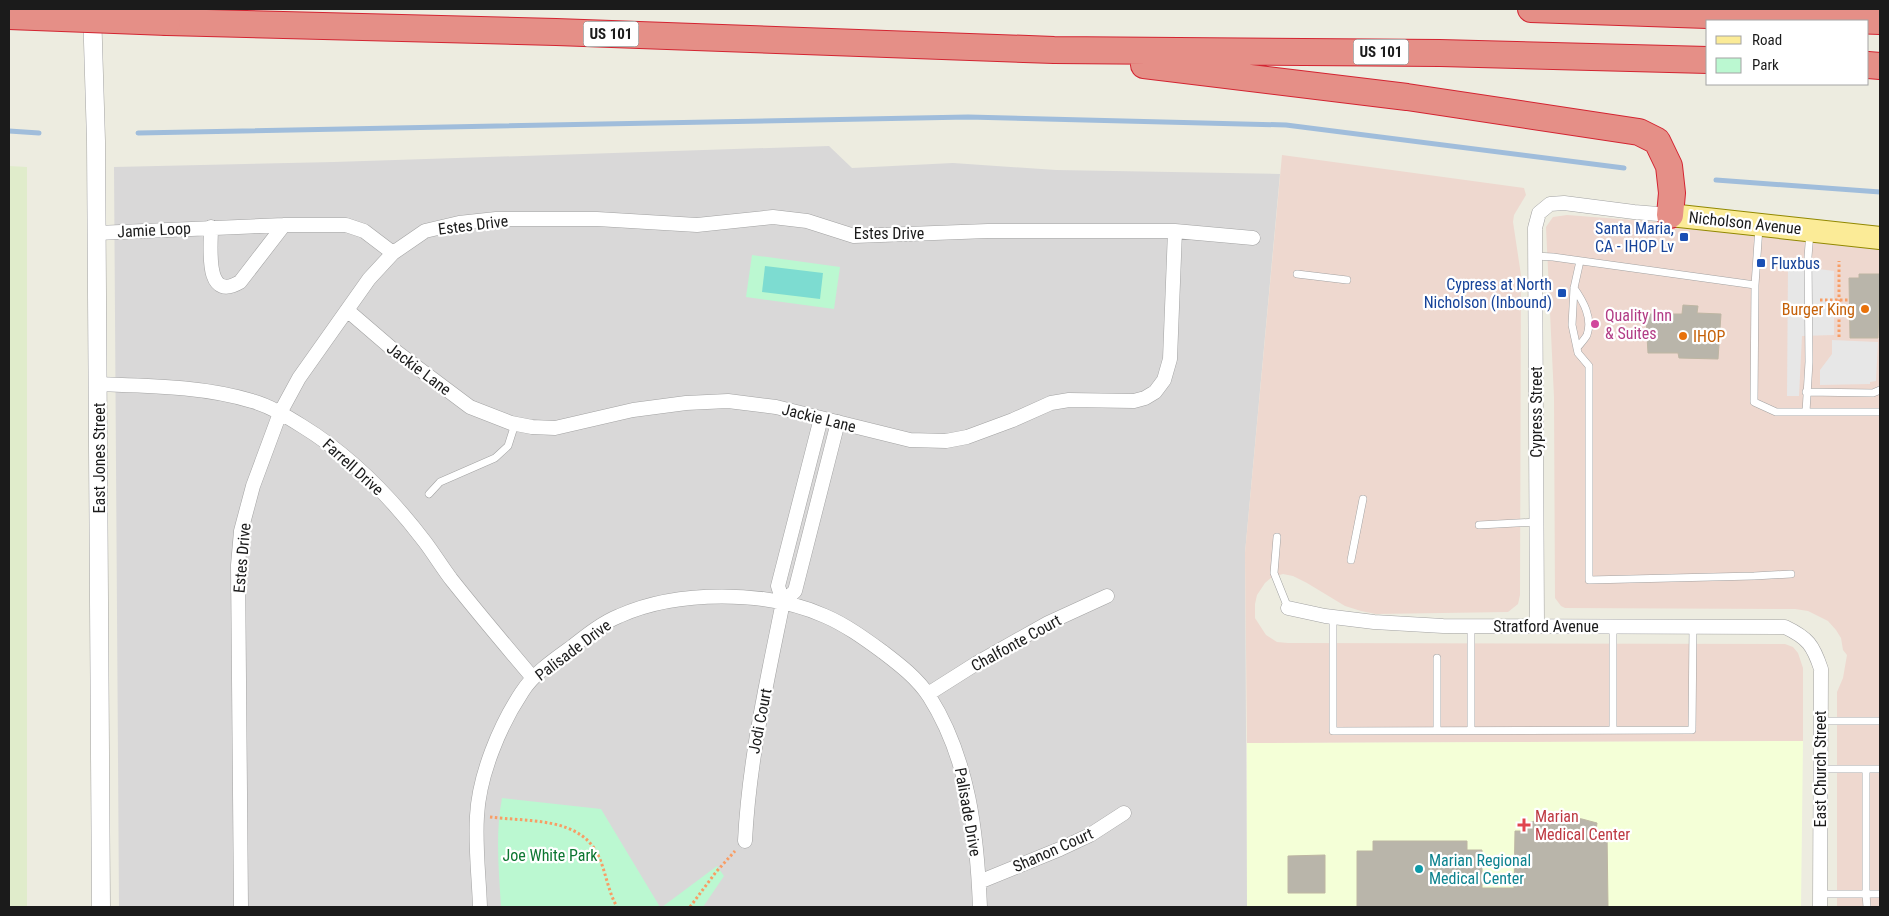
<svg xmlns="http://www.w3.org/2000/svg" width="1889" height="916" font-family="'Roboto Condensed',sans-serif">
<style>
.residential{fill:#d9d8d8}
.commercial{fill:#eed8cf}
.education{fill:#f4ffd7}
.farmland{fill:#e0eccb}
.park{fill:#bbf8d1}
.pitch{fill:#7ddcd1}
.parking{fill:#e7e7e7}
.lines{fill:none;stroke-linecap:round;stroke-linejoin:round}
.stream{stroke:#a0bddb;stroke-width:5}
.building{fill:#b9b5aa;stroke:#beb6a3}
.service-casing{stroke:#a2a2a2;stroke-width:8}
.minor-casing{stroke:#a2a2a2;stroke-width:15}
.tertiary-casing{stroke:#a2a2a2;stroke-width:19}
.primary-casing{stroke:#918801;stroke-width:24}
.motorway-casing{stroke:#d32431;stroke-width:28}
.path{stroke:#f89d65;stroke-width:3;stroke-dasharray:2.5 2.5;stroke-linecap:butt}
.service{stroke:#fff;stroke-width:7}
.minor{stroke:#fff;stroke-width:14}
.tertiary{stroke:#fff;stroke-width:18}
.primary{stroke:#fbeb97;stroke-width:22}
.motorway{stroke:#e58f87;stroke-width:26}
.motorway-bridge-casing{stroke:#d32431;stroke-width:28;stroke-linecap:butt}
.motorway-bridge{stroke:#e58f87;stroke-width:26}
.transit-dot{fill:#1a4fb4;stroke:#fff;stroke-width:2}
.food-dot{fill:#e8710a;stroke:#fff;stroke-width:2}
.hotel-dot{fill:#d1479c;stroke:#fff;stroke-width:2}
.health-dot{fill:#e0444e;stroke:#fff;stroke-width:2}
.culture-dot{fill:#0f9aa8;stroke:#fff;stroke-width:2}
.labels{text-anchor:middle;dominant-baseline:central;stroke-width:4.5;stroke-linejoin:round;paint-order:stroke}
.shield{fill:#fff;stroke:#5f5f5f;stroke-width:1}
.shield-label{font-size:15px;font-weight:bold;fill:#1b1b1b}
.street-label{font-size:16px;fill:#1b1b1b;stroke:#fff}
.transit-label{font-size:16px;fill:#164399;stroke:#fff;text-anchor:end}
.food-label{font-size:16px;fill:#c56008;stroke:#fff;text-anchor:end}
.hotel-label{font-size:16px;fill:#b23c85;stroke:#fff;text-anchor:start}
.health-label{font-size:16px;fill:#be3a42;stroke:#fff;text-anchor:start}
.park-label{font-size:16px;fill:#0c7631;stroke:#fff}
.culture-label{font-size:16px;fill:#0d838f;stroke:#fff;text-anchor:start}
</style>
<rect width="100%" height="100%" fill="#edece0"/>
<path class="residential" d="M 829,146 L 852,168 L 953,163 L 1056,170 L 1280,174 L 1245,553 L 1247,907 L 119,907 L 114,167 L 334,162 Z"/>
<path class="commercial" d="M 1282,155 L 1524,188 L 1526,195 L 1514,215 L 1513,222 L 1521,275 L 1520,595 L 1518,604 L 1508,612 L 1376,614 L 1361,611 L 1345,606 L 1307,583 L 1293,576 L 1283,574 L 1272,577 L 1265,583 L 1257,595 L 1255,604 L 1255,618 L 1266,635 L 1277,642 L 1288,643 L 1785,644 L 1793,647 L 1798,653 L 1803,668 L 1803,741 L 1247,743 L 1245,553 Z
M 1567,215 L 1738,228 L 1880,242 L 1880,907 L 1837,907 L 1837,692 L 1843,678 L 1847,655 L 1843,650 L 1841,638 L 1836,630 L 1828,621 L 1808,611 L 1795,609 L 1565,608 L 1561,606 L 1555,598 L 1554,397 L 1546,227 L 1553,217 Z"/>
<path class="education" d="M 1803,741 L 1801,907 L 1247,907 L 1247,743 Z"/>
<path class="farmland" d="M 9,166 L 27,167 L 27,907 L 9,907 Z"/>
<path class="park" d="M 752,255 L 840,267 L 834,309 L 746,297 Z
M 502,798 L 601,809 L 660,907 L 501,907 C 499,871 495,835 502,798 Z
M 717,866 L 724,876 L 703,907 L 662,907 Z"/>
<path class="pitch" d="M 765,266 L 823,273 L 820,299 L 762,292 Z"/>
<path class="parking" d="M 1788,265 L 1834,271 L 1834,335 L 1802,336 L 1799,396 L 1787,396 Z
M 1832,340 L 1878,342 L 1876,381 L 1870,382 L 1870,384 L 1820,385 L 1820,370 L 1832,354 Z"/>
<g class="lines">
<path class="stream" d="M 9,131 L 39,133
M 138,133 L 968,117 L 1286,125 L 1624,168
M 1716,180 L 1880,192"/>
</g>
<path class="building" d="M 1859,274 L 1880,274 L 1878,338 L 1850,338 L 1849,278 L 1859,278 Z
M 1683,305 L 1698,306 L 1697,313 L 1721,314 L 1718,359 L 1679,358 L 1678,353 L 1648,353 L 1646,320 L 1649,314 L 1682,314 Z
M 1561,816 L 1582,819 L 1597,823 L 1596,831 L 1607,831 L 1608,907 L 1357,907 L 1357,851 L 1373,851 L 1373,841 L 1467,841 L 1467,850 L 1482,850 L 1482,888 L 1514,888 L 1515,831 L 1525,831 L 1525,824 L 1541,819 Z
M 1325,855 L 1325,893 L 1288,893 L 1288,856 Z"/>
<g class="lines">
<defs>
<path id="service" d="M 1759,227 L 1755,285 L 1754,402 L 1776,412 L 1880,412
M 1535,256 L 1553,257 L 1755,285
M 1580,261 L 1574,288 L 1572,325 L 1578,353 L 1589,366 L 1589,580 L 1754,576 L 1791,574
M 1297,274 L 1347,280
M 1574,288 C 1583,301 1593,318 1587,335 C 1585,339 1580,344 1577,348
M 1806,392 L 1873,393 L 1880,390
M 1806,412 L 1809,362 L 1808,257 L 1810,232
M 429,494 L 440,482 L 495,458 L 508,446 L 515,424
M 1479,525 L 1537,522
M 1277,537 L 1274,573 L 1288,608
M 1351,560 L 1363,499
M 1333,617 L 1333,731 L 1692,730 L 1693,626
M 1613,626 L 1613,730
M 1437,658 L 1437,730
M 1821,721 L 1880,721
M 1471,730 L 1471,626
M 1821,769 L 1880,769
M 1820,894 L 1866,894 L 1866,769
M 1867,907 L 1866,894 L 1880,894"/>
<path id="minor" d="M 211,227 C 211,247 204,303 240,282 L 284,225
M 97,233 L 284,225 L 346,225 L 364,231 L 393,253
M 347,310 L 390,347 L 470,407 L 511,423 L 532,427 L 555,428 L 633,410 L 686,403 L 728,401 L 776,407 L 910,440 L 946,441 L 967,437 L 1013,420 L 1051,403 L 1069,400 L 1134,401 L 1145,398 L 1155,392 L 1164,380 L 1170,359 L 1175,231
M 98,384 C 149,386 203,386 252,401 C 270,406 286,416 302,426 C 351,456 390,496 425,542 C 434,554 442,567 451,579 C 478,613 505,645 533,678
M 783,602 L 795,591 L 838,422
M 1288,608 L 1325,616 L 1374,622 L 1443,626 L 1785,627 C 1808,638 1813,645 1821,669 L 1820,907
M 1537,625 L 1535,228 L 1539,213 L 1550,204 L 1564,203 L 1634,212 L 1670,215
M 928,694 L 977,663 L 1048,623 L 1107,596
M 745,841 C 749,760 767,681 783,602 L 778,586 L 821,418
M 979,882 L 1060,849 L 1090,835 L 1124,813
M 241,907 L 238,565 L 241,531 L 253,486 L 280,413 L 299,378 L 369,279 L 393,253 L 425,231 L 459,223 L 496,219 L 597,219 L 697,225 L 773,217 L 807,221 L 854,236 L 988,231 L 1175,231 L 1253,238
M 480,907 C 479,877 475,846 477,816 C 479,775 500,725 522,692 C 534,673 555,659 573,646 C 587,635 602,623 619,616 C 677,590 767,590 825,616 C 846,625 865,639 883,652 C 900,665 917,678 929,696 C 969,759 977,834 980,907"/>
<path id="tertiary" d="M 92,9 L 96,141 L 101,907"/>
<path id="primary" d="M 1670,215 L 1880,238"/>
<path id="motorway" d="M 1531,9 L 1880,21
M 167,22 L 556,32 L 1054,50 L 1440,53 L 1708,60
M 1144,65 L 1407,97 L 1639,132 L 1657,141 L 1669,166 L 1672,193 L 1670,215
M 1868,65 L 1880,66"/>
</defs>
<use href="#service" class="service-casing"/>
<use href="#minor" class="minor-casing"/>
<use href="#tertiary" class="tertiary-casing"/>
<use href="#primary" class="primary-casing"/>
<use href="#motorway" class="motorway-casing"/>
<path class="path" d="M 1820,300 L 1849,300
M 1839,337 L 1839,261
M 490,817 C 527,822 581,816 599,857 C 606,873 608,891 617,907
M 690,907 L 716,872 L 735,851"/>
<use href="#service" class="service"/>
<use href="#minor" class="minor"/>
<use href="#tertiary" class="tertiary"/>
<use href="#primary" class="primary"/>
<use href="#motorway" class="motorway"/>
<defs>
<path id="motorway-bridge" d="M 9,16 L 167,22"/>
</defs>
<use href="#motorway-bridge" class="motorway-bridge-casing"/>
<use href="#motorway-bridge" class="motorway-bridge"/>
</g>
<g class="transit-dot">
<rect x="1679" y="232" width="10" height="10" rx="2.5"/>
<rect x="1756" y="258" width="10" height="10" rx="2.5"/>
<rect x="1557" y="288" width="10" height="10" rx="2.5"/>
</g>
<g class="food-dot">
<circle cx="1865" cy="309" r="5"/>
<circle cx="1683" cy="336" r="5"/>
</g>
<circle class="hotel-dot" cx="1595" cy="324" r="5"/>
<path class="health-dot" d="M1521.5 817.5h5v5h5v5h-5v5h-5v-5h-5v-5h5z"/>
<circle class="culture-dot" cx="1419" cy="869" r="5"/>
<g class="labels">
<g class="shield">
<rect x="583.5" y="21.5" width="55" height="25" rx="4"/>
<rect x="1353.5" y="39.5" width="55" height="25" rx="4"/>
</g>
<g class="shield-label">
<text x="611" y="34">US 101</text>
<text x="1381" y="52">US 101</text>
</g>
<g class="street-label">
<text transform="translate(1745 223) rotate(6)">Nicholson Avenue</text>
<text transform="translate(473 225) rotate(-7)">Estes Drive</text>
<text transform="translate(154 230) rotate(-3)">Jamie Loop</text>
<text x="889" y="233">Estes Drive</text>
<text transform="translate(419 369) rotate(37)">Jackie Lane</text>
<text transform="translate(1536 412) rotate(-90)">Cypress Street</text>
<text transform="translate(819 418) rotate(14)">Jackie Lane</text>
<text transform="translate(99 458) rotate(-90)">East Jones Street</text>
<text transform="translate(353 467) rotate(42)">Farrell Drive</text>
<text transform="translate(242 558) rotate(-85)">Estes Drive</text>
<text x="1546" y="626">Stratford Avenue</text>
<text transform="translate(1016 643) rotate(-29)">Chalfonte Court</text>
<text transform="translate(573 650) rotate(-37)">Palisade Drive</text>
<text transform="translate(760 721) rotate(-79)">Jodi Court</text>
<text transform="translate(1820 769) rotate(-90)">East Church Street</text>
<text transform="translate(968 812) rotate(80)">Palisade Drive</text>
<text transform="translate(1053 850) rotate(-24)">Shanon Court</text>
</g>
<g class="transit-label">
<text x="1674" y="228">Santa Maria,<tspan x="1674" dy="18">CA - IHOP Lv</tspan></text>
<text x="1771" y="263" text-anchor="start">Fluxbus</text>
<text x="1552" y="284">Cypress at North<tspan x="1552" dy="18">Nicholson (Inbound)</tspan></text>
</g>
<g class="food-label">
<text x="1855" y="309">Burger King</text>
<text x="1693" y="336" text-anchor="start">IHOP</text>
</g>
<g class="hotel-label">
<text x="1605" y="315">Quality Inn<tspan x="1605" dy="18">&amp; Suites</tspan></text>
</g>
<g class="health-label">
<text x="1535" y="816">Marian<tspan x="1535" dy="18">Medical Center</tspan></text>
</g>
<g class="park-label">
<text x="550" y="855">Joe White Park</text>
</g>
<g class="culture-label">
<text x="1429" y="860">Marian Regional<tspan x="1429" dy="18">Medical Center</tspan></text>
</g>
</g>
<rect width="1889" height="916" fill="none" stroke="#1b1b1b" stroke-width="20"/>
<rect x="1706" y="20" width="162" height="65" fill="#ffffff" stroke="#a4a4a4"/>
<rect x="1716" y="36" width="25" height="8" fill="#fbeb97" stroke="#a4a4a4"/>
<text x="1752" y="45" font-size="15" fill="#1b1b1b">Road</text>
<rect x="1716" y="58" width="25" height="15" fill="#bbf8d1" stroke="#a4a4a4"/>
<text x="1752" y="70" font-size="15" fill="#1b1b1b">Park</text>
</svg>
